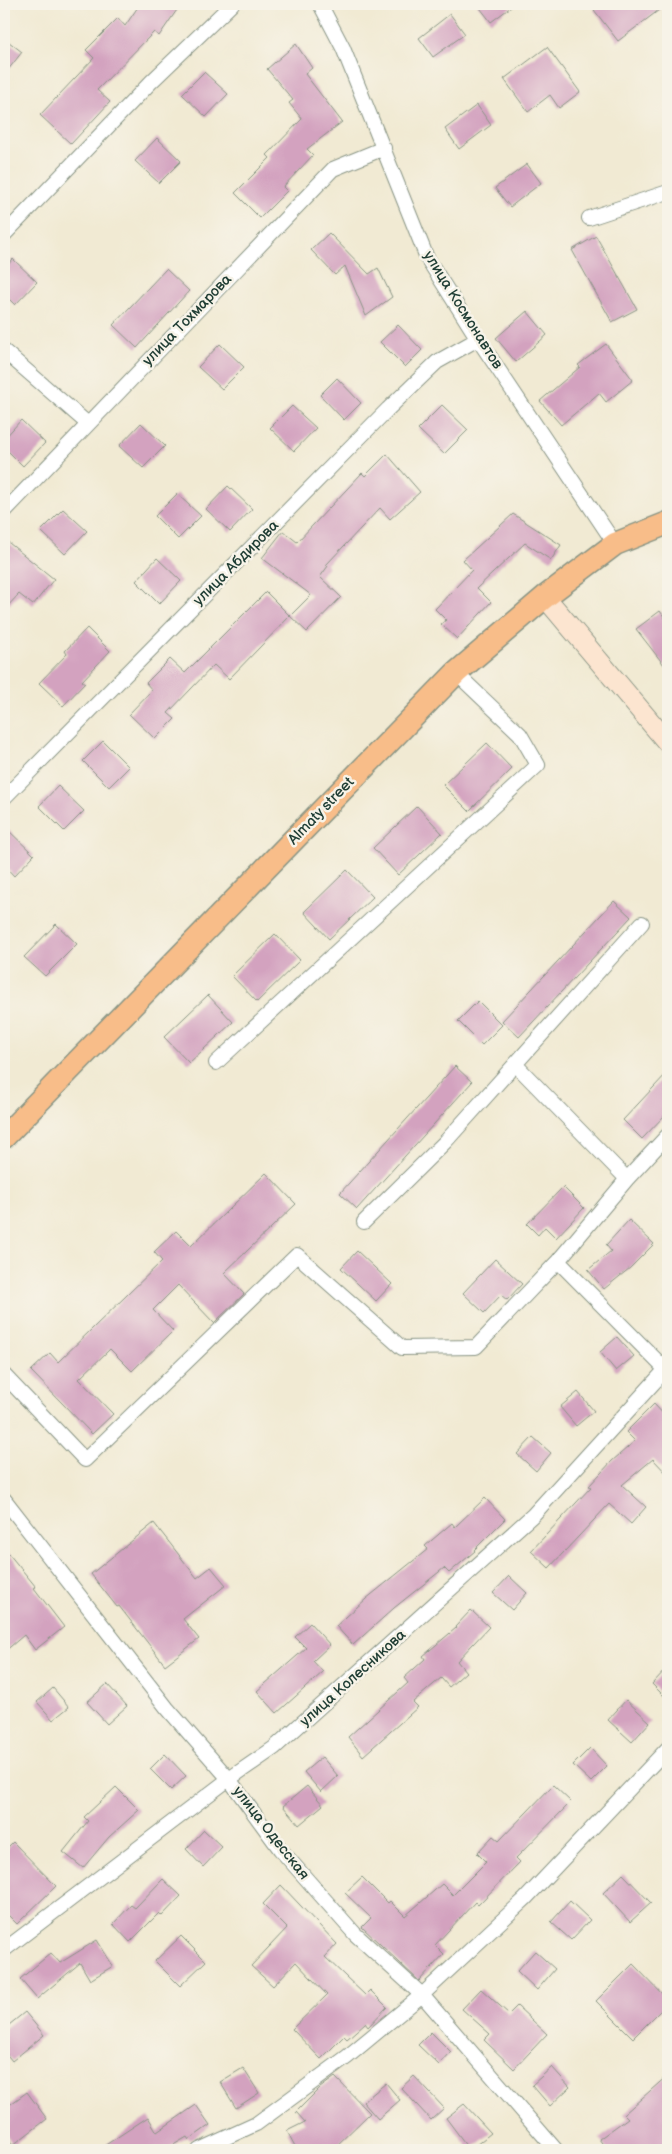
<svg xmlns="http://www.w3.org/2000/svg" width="672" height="2154" font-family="'Balsamiq Sans',sans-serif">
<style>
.building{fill:#d3a2bf}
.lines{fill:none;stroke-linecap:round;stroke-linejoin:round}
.minor-casing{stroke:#889484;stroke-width:16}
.secondary-casing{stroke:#889484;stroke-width:22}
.primary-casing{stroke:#889484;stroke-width:25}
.minor{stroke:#fff;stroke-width:14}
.secondary{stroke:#fce5d0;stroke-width:20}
.primary{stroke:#f8bd89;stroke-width:22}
.labels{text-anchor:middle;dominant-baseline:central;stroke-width:5;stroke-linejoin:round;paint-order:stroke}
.street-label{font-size:15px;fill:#1f3d34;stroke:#f7f3e8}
</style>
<rect width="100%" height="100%" fill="#f7f3e8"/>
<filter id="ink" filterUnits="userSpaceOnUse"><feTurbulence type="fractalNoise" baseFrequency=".02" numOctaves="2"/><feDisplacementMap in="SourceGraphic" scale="10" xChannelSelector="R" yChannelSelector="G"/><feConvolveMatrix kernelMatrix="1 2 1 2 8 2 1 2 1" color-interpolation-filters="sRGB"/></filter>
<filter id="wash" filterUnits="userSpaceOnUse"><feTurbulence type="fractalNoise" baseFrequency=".0096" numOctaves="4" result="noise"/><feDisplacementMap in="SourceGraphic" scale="20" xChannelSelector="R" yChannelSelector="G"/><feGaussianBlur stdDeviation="1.12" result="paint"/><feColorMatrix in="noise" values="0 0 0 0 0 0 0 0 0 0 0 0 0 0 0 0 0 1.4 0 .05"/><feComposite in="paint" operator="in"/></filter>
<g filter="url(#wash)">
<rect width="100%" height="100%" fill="#f1ead3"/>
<g id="blocks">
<path class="building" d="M 140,4 L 181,4 L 159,36 L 154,32 L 97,90 L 110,102 L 71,144 L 40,115 L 94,58 L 86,50 L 118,18 L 125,26 Z
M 477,4 L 515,4 L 491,22 Z
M 603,4 L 667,4 L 618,41 L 594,10 Z
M 450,14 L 465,34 L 433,57 L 419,38 Z
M 4,38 L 22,52 L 4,75 Z
M 296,44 L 312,68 L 305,74 L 342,122 L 307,149 L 313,155 L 283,187 L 287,191 L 260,218 L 235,193 L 270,158 L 267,155 L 302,119 L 289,103 L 293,100 L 267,69 Z
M 547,47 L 580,92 L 559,108 L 550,95 L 528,112 L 504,79 Z
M 204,72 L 228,94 L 206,117 L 182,94 Z
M 477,105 L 491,125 L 459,149 L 445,129 Z
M 157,138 L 181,161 L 159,183 L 135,161 Z
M 527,164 L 541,183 L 510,207 L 495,188 Z
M 329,233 L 369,274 L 378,268 L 392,297 L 366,316 L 345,266 L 335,275 L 311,250 Z
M 596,236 L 637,309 L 612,322 L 572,250 Z
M 13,259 L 37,282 L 15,305 L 4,294 L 4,269 Z
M 166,269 L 189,291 L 137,348 L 113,325 Z
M 527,311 L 547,335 L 516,362 L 496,338 Z
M 398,325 L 422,350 L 405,367 L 380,342 Z
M 220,344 L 244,367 L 222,389 L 198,367 Z
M 606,344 L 633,380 L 606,402 L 599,393 L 561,425 L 540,401 L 580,367 L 578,365 Z
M 337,378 L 361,403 L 344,420 L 320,395 Z
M 442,405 L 468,430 L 444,454 L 418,429 Z
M 292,406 L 316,428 L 294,451 L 270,428 Z
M 21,420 L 45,443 L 23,466 L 4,447 L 4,439 Z
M 141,423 L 165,446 L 143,468 L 119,446 Z
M 387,454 L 420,492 L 390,519 L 380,508 L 326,565 L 328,566 L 320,577 L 341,597 L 307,632 L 290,616 L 311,595 L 262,558 L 283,531 L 297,542 L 362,473 L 365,476 Z
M 228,486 L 252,509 L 230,532 L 206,509 Z
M 177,494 L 201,516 L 178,539 L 155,516 Z
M 63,509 L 87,531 L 65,554 L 41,531 Z
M 513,514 L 561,545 L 551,560 L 525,543 L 477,588 L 491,602 L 457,639 L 441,624 L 446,620 L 435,609 L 472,570 L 463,560 Z
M 4,539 L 54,579 L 33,605 L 19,594 L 4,610 Z
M 157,558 L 181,581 L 159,604 L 136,581 Z
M 266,592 L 290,616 L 229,679 L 214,665 L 168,713 L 175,719 L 155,739 L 129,714 L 152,690 L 146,683 L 170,659 L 185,673 Z
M 660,611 L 668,622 L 668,670 L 636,629 Z
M 87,628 L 110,651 L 82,681 L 85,683 L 63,706 L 39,683 L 67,654 L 65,651 Z
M 103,741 L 129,767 L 109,787 L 83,761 Z
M 487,743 L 512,769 L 469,811 L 443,785 Z
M 58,786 L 84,811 L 64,831 L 39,806 Z
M 417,806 L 442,833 L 398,875 L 373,848 Z
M 4,826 L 34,855 L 14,876 L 4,865 Z
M 347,870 L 373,897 L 329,939 L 304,912 Z
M 614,901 L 631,917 L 519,1037 L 502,1021 Z
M 56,924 L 77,944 L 45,976 L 24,957 Z
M 275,934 L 300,960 L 257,1002 L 232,976 Z
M 208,995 L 233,1022 L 189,1063 L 164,1037 Z
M 478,1001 L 502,1025 L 482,1045 L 458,1021 Z
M 455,1066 L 472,1082 L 357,1209 L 340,1193 Z
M 668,1072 L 668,1112 L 642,1139 L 623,1120 Z
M 266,1173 L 296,1204 L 224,1273 L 244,1294 L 214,1323 L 178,1285 L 153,1310 L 173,1331 L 132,1371 L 110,1349 L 79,1379 L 113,1414 L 92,1434 L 31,1371 L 50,1353 L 58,1362 L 162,1261 L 154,1252 L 176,1231 L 191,1246 Z
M 563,1187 L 584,1208 L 556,1238 L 545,1227 L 538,1235 L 527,1224 Z
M 629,1220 L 654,1244 L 630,1268 L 604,1289 L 588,1270 L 611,1251 L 606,1245 Z
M 357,1251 L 392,1284 L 376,1301 L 341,1268 Z
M 495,1259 L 522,1284 L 507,1300 L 501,1295 L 484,1313 L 463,1293 Z
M 617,1337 L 634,1356 L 616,1371 L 600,1352 Z
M 578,1392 L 594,1411 L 576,1426 L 560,1407 Z
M 654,1404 L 668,1419 L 668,1475 L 653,1459 L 622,1485 L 646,1507 L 631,1524 L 609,1504 L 549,1568 L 531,1551 L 591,1487 L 589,1486 L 612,1461 L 635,1441 L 626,1432 Z
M 533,1437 L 551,1453 L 536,1471 L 517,1454 Z
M 485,1498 L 505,1519 L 474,1550 L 475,1551 L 449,1573 L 444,1568 L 394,1608 L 353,1645 L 336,1626 L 366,1599 L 428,1549 L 425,1546 L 452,1523 L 455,1527 Z
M 154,1523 L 197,1578 L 211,1567 L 226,1585 L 183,1619 L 199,1639 L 165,1665 L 119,1606 L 117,1607 L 91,1574 Z
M 4,1548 L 36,1587 L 34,1588 L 64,1627 L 35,1650 L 24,1635 L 4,1652 Z
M 509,1576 L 527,1593 L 512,1610 L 493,1593 Z
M 471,1610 L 489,1627 L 457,1661 L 466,1672 L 449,1687 L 441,1678 L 413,1702 L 418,1707 L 363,1756 L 348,1737 L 408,1683 L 404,1678 L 425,1659 L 423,1656 L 456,1628 L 455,1627 Z
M 310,1623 L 330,1645 L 313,1661 L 323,1672 L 277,1713 L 257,1691 L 306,1648 L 295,1637 Z
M 668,1667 L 668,1700 L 652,1684 Z
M 107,1684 L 127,1706 L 107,1724 L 87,1702 Z
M 53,1688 L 69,1707 L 53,1720 L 37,1702 Z
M 626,1700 L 650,1722 L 632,1742 L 608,1720 Z
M 590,1748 L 607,1766 L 591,1782 L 573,1765 Z
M 165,1754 L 186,1776 L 171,1790 L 150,1769 Z
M 322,1757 L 338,1776 L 321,1792 L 304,1772 Z
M 553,1785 L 571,1802 L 516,1858 L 520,1862 L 478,1905 L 475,1902 L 435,1945 L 444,1954 L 419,1981 L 362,1927 L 371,1918 L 345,1893 L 362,1877 L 388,1903 L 390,1901 L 405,1916 L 442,1884 L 453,1895 L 486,1862 L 477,1853 L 493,1836 L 499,1841 Z
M 307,1786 L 323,1805 L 299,1825 L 283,1806 Z
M 116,1787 L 139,1810 L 109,1837 L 83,1868 L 63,1852 L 88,1821 L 84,1817 Z
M 204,1830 L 222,1847 L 203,1867 L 186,1849 Z
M 13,1842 L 56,1886 L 17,1924 L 4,1911 L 4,1851 Z
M 623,1874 L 651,1903 L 630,1922 L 603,1893 Z
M 163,1879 L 181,1896 L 162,1916 L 159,1913 L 130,1942 L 113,1924 L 131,1905 L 135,1908 Z
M 281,1885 L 337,1944 L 325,1957 L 365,1995 L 370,1990 L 387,2007 L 368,2027 L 365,2023 L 347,2039 L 344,2036 L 321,2059 L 292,2029 L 327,1995 L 296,1962 L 273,1986 L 251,1966 L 287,1928 L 263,1904 Z
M 570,1901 L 590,1920 L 571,1940 L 551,1922 Z
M 181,1936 L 206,1961 L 180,1986 L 155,1961 Z
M 97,1940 L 113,1966 L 90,1980 L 80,1963 L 37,1999 L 20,1979 L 51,1953 L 60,1963 Z
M 535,1951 L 555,1969 L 537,1990 L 517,1971 Z
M 633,1964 L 668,2000 L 668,2003 L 633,2038 L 596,2001 Z
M 481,1989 L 509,2014 L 517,2006 L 547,2034 L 514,2069 L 484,2040 L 490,2034 L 462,2009 Z
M 25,2012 L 44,2035 L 12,2061 L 4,2051 L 4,2029 Z
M 431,2032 L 451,2052 L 439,2065 L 418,2045 Z
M 552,2067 L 570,2087 L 550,2106 L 532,2085 Z
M 243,2068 L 259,2093 L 236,2108 L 220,2082 Z
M 668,2075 L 668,2150 L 607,2150 L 599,2139 L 628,2118 L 624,2114 Z
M 414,2076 L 444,2108 L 431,2120 L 401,2088 Z
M 335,2077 L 370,2113 L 332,2150 L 297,2150 L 287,2131 L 305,2122 L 296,2112 L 320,2088 Z
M 386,2083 L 400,2100 L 378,2119 L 363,2102 Z
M 27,2092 L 47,2119 L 13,2145 L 4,2132 L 4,2109 Z
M 464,2104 L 491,2133 L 470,2150 L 446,2118 Z
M 196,2105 L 210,2125 L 189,2140 L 187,2137 L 165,2150 L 98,2150 L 148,2117 L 157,2132 Z"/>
</g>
</g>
<g filter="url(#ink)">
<use href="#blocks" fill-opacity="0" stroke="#889484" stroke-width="1"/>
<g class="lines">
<defs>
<path id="minor" d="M 320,4 L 343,48 L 427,258 L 478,339 L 615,544
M 589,218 L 668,192
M 4,235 L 151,82 L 232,4
M 4,351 L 88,424
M 4,512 L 333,169 L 384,148
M 4,798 L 388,409 L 437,362 L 478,339
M 216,1063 L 538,765 L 520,734 L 456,673
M 515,1064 L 627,1179
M 364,1222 L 446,1141 L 642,923
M 558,1261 L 666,1370
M 4,1375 L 85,1460 L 297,1255 L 402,1348 L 476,1347 L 558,1261 L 627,1179 L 668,1135
M 4,1499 L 167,1708 L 229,1779 L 280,1849 L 355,1934 L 422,1995 L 556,2150
M 4,1950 L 229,1779 L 274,1748 L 533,1515 L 668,1367
M 199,2150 L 256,2124 L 347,2057 L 422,1995 L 525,1899 L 668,1748"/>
<path id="secondary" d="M 545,597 L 668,743"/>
<path id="primary" d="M 4,1137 L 456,673 L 545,597 L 615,544 L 668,523"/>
</defs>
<use href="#minor" class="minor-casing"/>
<use href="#secondary" class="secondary-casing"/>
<use href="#primary" class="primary-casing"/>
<use href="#minor" class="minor"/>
<use href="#secondary" class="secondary"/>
<use href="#primary" class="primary"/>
</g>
</g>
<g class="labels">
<g class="street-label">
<text transform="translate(463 310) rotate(58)">улица Космонавтов</text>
<text transform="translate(187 320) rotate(-46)">улица Тохмарова</text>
<text transform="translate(236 563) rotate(-45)">улица Абдирова</text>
<text transform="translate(321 811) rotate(-46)">Almaty street</text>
<text transform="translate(353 1678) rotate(-42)">улица Колесникова</text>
<text transform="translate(271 1833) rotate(52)">улица Одесская</text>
</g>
</g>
<rect width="672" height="2154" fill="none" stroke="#f7f3e8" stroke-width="20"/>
</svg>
